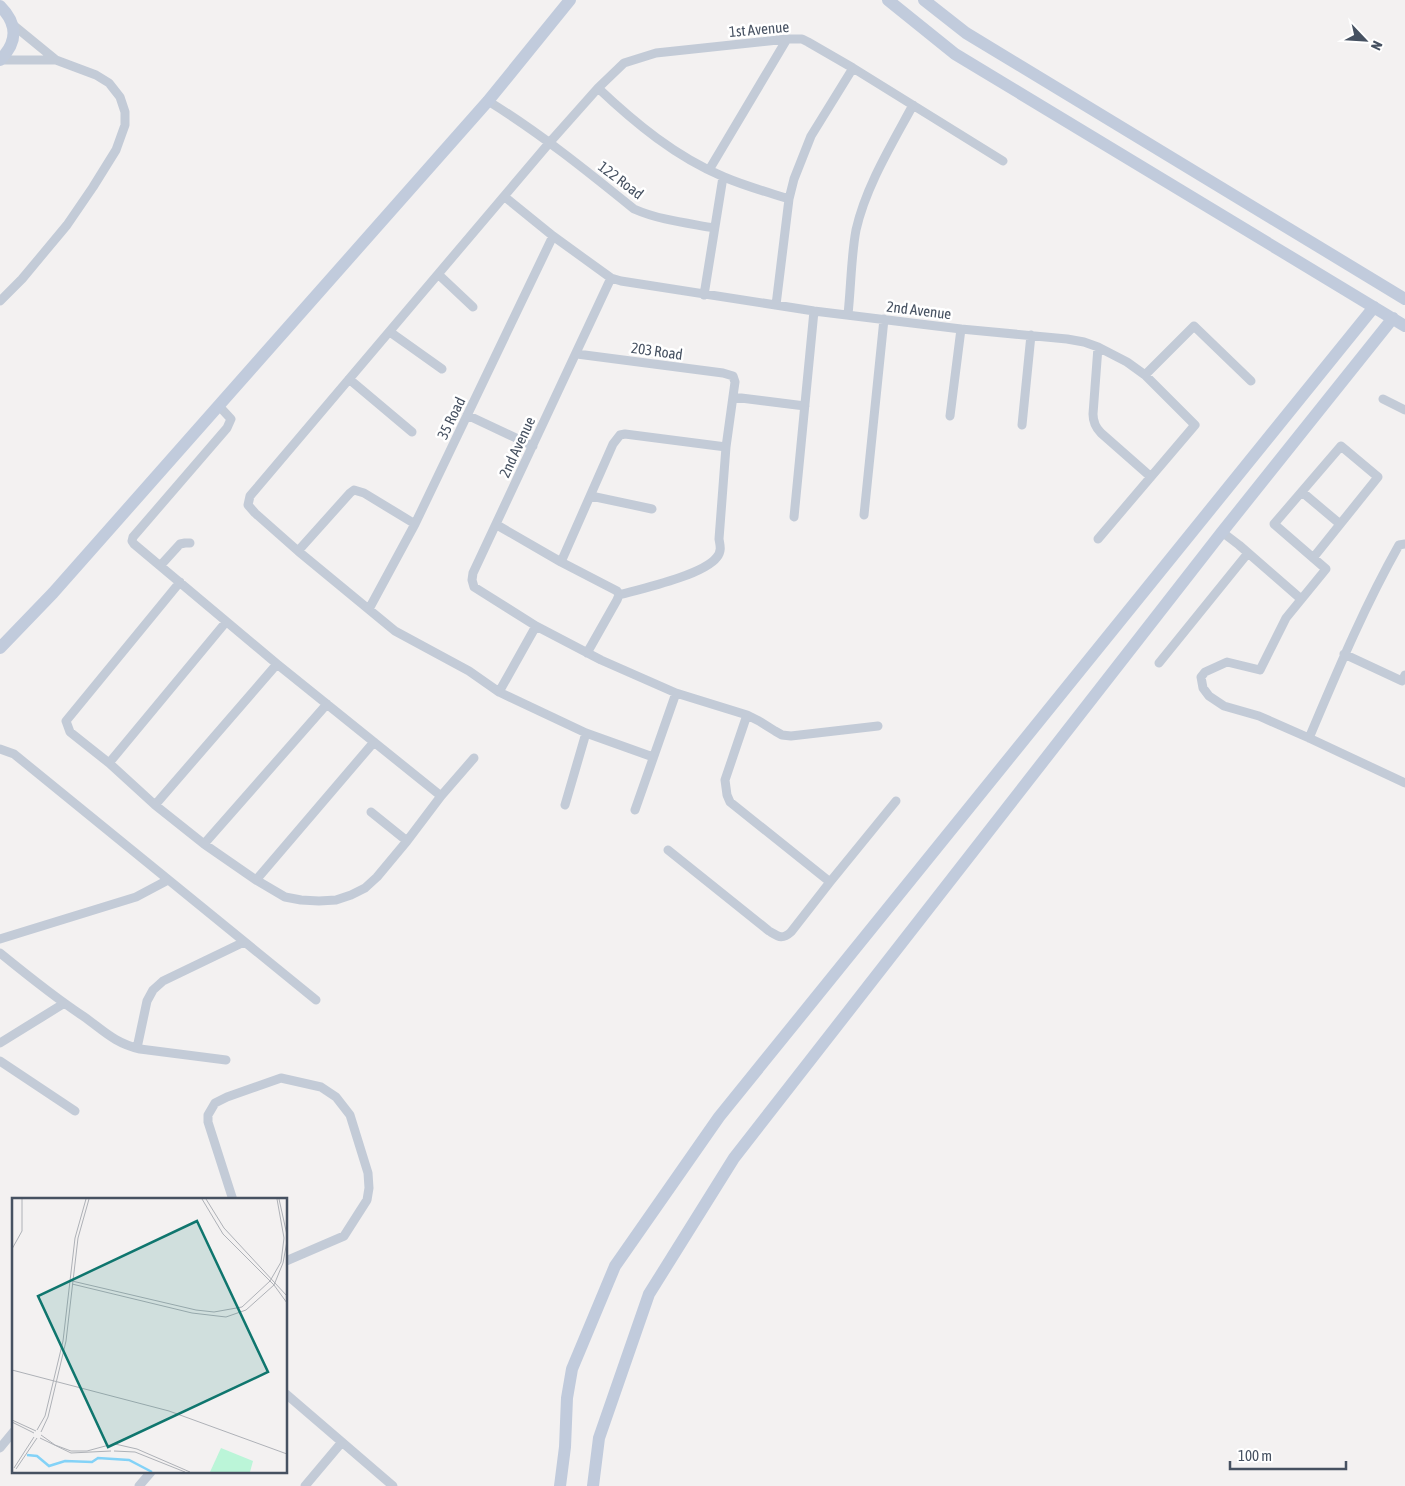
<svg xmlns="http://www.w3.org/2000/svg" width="1405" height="1486" font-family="'Asap Condensed',sans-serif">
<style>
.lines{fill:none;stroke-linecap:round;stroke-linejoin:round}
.street{stroke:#c3cbd7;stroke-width:9}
.secondary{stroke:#c1cbdc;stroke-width:12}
.labels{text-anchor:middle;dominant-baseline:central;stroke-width:5;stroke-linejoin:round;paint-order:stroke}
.street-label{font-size:15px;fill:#465161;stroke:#fff}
.inset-river{fill:none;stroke:#83d2f7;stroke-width:2.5}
.inset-road{fill:none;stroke:#aeb1b7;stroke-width:1}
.view{fill:#0f766e;fill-opacity:0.15;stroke:#0f766e;stroke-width:2.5}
.inset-edge{fill:none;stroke:#465161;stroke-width:2.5}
</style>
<rect width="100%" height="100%" fill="#f3f1f1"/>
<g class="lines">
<path class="street" d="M 0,60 L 56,60
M 598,88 C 635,123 676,157 724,177 C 745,186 767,192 789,199
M 488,101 C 540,133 587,171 634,209 C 659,220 687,223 714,228
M 709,170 L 787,39
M 505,197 L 553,236 L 611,278 L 621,281 L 814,311 L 961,329 L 1067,339 L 1084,342 L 1098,347 L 1127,362 L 1145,375 L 1195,425 L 1098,539
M 439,275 L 473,307
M 611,278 L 473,573 L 472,580 L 474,587 L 536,626 L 601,660 L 676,693 L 747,715 L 759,721 L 775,731 L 782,735 L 791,736 L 878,726
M 704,295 L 723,177
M 0,301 L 22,279 L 67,225 L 93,187 L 116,150 L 125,125 L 125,112 L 120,97 L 109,83 L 96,75 L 56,60 L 12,24
M 776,305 L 789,199 L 794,179 L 811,136 L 853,68
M 848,314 C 851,287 851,257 856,230 C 866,186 892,144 913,105
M 390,332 L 442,369
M 1098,347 L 1093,414 C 1093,422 1095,427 1101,433 L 1151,477
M 577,354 L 723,373 L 733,376 L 735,382 L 726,447 L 719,539 C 720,545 722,551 717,557 C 704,575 641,589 619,595
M 1145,375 L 1194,326 L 1251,381
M 349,379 L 412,432
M 733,397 L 805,406
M 1383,399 L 1405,410
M 219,406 L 231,419 L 227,428 L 133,537 L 132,541 L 134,544 L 277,664 L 441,796 L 474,758
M 467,415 L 533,446
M 950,416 L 961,329
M 1022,425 L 1031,335
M 1302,492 L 1340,524
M 591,496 L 652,509
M 864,515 L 884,319
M 794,517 L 814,311
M 497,525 L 561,562 L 617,591 L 619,595 L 617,600 L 587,653
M 1222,532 L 1239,545 L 1301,599
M 298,551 L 350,493 L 354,490 L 364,493 L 415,524
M 1313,558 L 1378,477 L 1341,446 L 1274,524 L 1326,569 L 1286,618 L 1260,670 L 1227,662 L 1205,672 L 1201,677 L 1203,688 L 1209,696 L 1224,706 L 1259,716 L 1309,738 L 1405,783
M 561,562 L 613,444 L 620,435 L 625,434 L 726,447
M 160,566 L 180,544 L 185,543 L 190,543
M 180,582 L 66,721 L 70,732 L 109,763 L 155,805 L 204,844 L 256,880 L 285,897 L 301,900 L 319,901 L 336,900 L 351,895 L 365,888 L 377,877 L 407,841 L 441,796
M 369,609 L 415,524 L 553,236
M 1344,654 L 1402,681 L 1405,675
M 1159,663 L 1248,553
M 499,692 L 536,626
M 747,715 L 725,780 L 727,795 L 730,802 L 830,882
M 1309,738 C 1337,672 1364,607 1399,545 L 1405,544
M 0,749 L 14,754 L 316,1000
M 653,757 L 586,733 L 499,692 L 469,671 L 395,631 L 298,551 L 255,513 L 248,505 L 250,496 L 550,142 L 598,88 L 624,63 L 656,53 L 787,39 L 802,39 L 808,42 L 853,68 L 1003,161
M 109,763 L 226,622
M 155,805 L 277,664
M 565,805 L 586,733
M 635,810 L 676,693
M 371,812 L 407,841
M 204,844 L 327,704
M 668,850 L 769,931 C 779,937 782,940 791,932 L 830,882 L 896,801
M 256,880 L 374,742
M 0,939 L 136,897 L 168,880
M 0,953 C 27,975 54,997 83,1016 C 103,1030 114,1043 140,1049 L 226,1060
M 0,1043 L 63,1004
M 137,1048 L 147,1001 L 153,990 L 163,981 L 244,942
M 0,1061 L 75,1111
M 233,1200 L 208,1122 L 208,1115 L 215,1103 L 227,1097 L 281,1078 L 321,1087 L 336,1097 L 350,1115 L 368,1173 L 369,1188 L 367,1200 L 344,1236 L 286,1261
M 286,1394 L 393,1486
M 0,1448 L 14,1431
M 139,1486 L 151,1472
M 305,1486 L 342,1442"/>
<path class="secondary" d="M 888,0 L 955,54 L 1405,326
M 924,0 L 966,33 L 1405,299
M 0,6 C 18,24 18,42 0,60
M 0,648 L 53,593 L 488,101 L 570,0
M 560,1486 L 565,1447 L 567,1398 L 572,1369 L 615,1266 L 719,1117 L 1374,307
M 593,1486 L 599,1438 L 649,1294 L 734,1158 L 1222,532 L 1393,318"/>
</g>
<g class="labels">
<g class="street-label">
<text transform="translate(759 29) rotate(-5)">1st Avenue</text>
<text transform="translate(621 180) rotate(37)">122 Road</text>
<text transform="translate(919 310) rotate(7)">2nd Avenue</text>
<text transform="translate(657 351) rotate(8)">203 Road</text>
<text transform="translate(451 418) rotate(-64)">35 Road</text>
<text transform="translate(517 447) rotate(-65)">2nd Avenue</text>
</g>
</g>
<g transform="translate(12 1198)">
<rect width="275" height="275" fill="#f3f1f1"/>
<path d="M 209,250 L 241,263 L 238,274 L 198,274 Z" fill="#bbf5d8"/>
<path class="inset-river" d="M 15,257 L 25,258 L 37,268 L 53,263 L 80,264 L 86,260 L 117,262 L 140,274"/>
<path class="inset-road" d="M 190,1 L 211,36 L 262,87 L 275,105M 194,1 L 212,30 L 275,98M 267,1 L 275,37M 0,51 L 10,33 L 10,1M 60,83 L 184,112 L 202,114 L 230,109 L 258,83 L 269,64 L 272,40 L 265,1M 60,86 L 180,115 L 214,119 L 234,112 L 262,87 L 271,65 L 275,43M 0,172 L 157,213 L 275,256M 0,222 L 24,233M 0,224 L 22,235M 25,232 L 33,218 L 51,143 L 63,40 L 74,1M 29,234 L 36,219 L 54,143 L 66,40 L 77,1M 29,237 L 43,247 L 59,253 L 75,253 L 97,247M 28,240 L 59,255 L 99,253M 103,246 L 125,251 L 178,274M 102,253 L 123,254 L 173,274M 2,270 L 22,239M 4,271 L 25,240"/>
<path class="view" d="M 185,23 L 256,174 L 96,249 L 26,98 Z"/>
<rect width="275" height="275" class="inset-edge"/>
</g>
<g transform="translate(1365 40) rotate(115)" stroke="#ffffff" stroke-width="4" paint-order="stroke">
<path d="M0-4L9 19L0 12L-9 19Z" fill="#465161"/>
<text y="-8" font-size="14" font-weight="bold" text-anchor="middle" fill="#465161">N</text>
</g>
<path d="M1230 1461v8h116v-8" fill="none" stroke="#465161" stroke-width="2.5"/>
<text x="1238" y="1461" font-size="15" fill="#465161" stroke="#ffffff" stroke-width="4" paint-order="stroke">100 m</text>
</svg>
